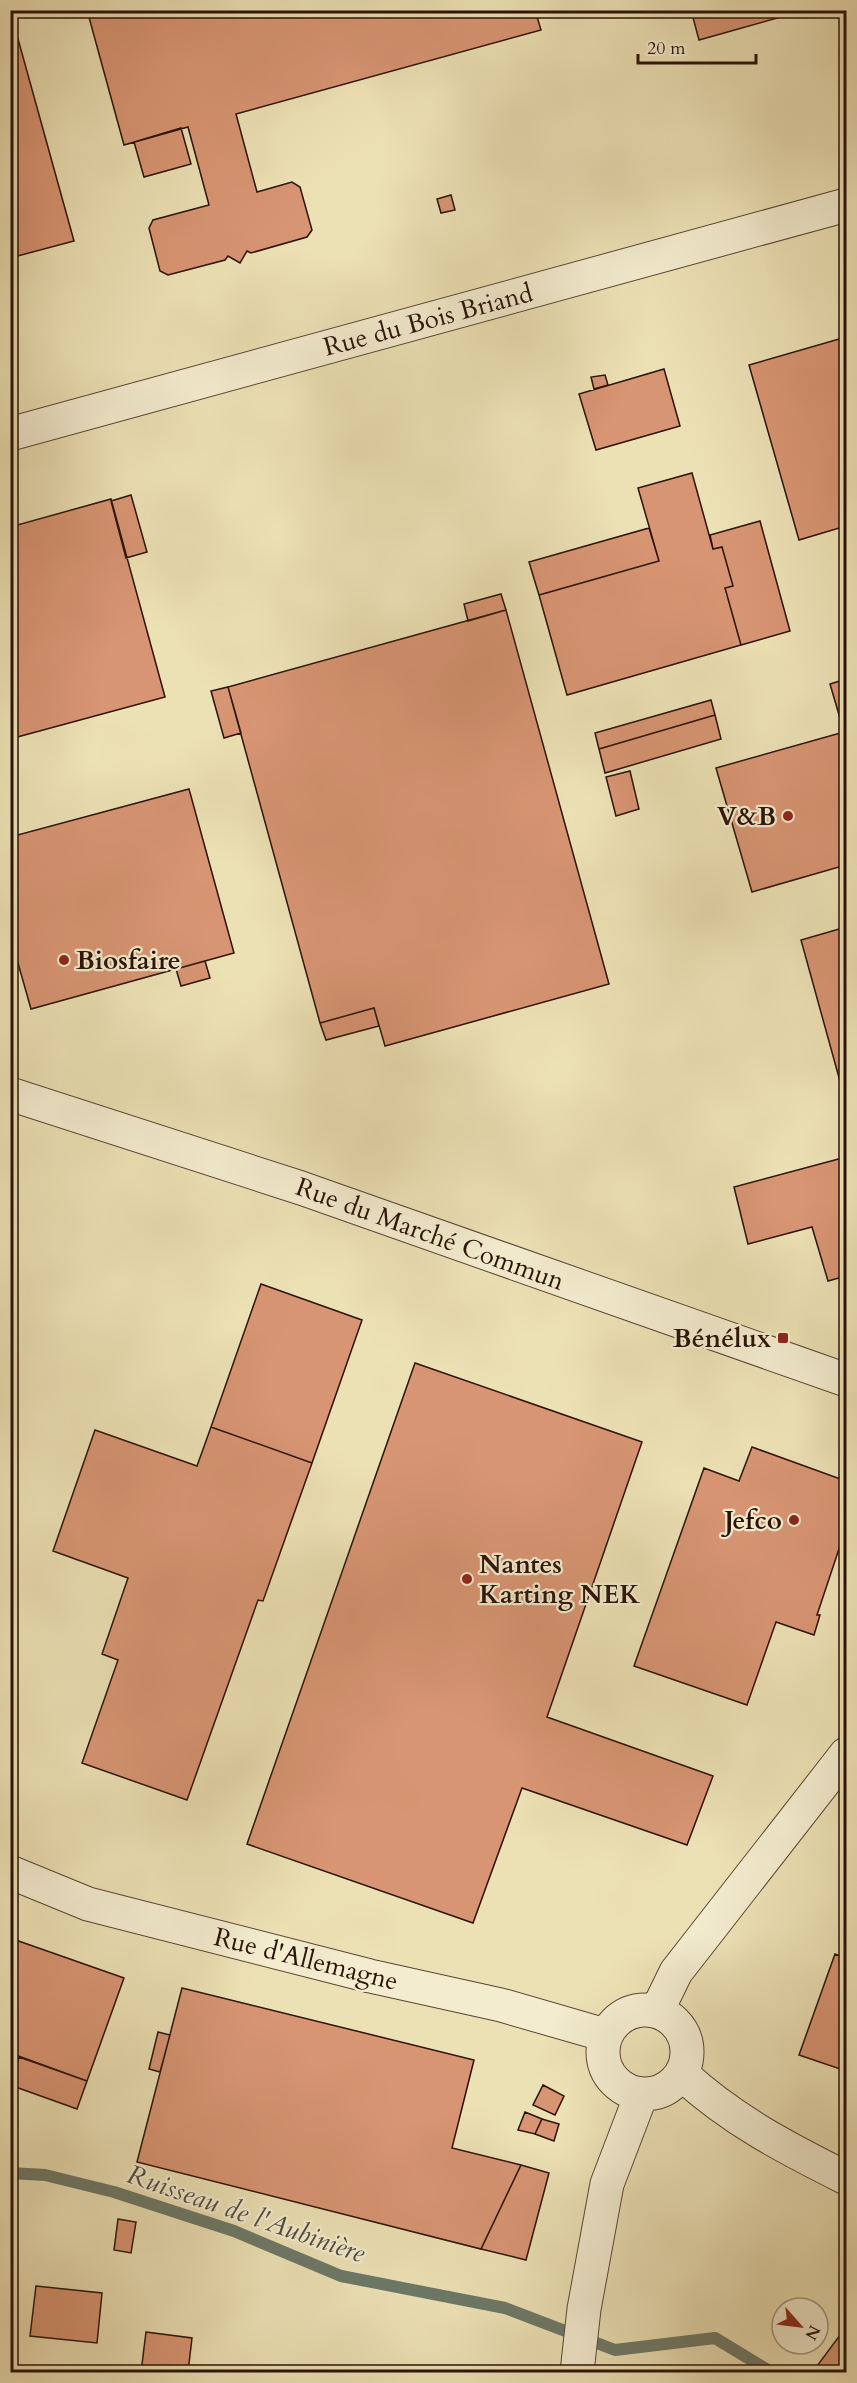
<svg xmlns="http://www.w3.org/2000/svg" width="857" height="2383" font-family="Cardo,serif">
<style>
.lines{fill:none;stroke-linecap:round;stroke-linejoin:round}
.stream{stroke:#6d7968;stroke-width:12}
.building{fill:#d89573;stroke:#2a1208;stroke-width:1.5}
.minor-casing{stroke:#5a4633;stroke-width:35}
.minor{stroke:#f3eccf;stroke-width:33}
.poi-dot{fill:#8f2418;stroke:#f3eccf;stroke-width:2}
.labels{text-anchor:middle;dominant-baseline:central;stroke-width:4.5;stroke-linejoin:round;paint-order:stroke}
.street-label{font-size:26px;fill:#2a1208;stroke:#f3eccf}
.poi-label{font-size:26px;font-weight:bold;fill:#2a1208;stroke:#f3eccf;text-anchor:end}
.water-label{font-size:27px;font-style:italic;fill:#514e40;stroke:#f3eccf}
</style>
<rect width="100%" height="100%" fill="#ece1b5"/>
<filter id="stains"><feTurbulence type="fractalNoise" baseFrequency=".00333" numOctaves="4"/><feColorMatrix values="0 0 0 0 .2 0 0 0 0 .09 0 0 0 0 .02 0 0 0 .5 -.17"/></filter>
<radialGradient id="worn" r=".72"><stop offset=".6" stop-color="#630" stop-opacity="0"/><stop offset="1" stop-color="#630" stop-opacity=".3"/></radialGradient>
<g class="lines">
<path class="stream" d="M 10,2173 L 45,2175 L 114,2192 L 234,2231 L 341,2276 L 505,2308 L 615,2350 L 715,2338 L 771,2372"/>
</g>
<path class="building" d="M 10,10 L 74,241 L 10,258 Z
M 87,10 L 535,10 L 541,30 L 236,114 L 257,192 L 292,182 L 300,187 L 312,230 L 307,237 L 251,253 L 247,251 L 240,263 L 228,256 L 225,260 L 168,275 L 160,271 L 149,228 L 153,220 L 209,205 L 188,127 L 124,145 Z
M 691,10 L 806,10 L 699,40 Z
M 181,128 L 191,164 L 144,177 L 134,142 Z
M 451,195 L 455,210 L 441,213 L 437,199 Z
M 846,337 L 846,526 L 799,540 L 749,365 Z
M 664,369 L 680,426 L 596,450 L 579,394 Z
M 605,375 L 608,385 L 594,389 L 591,377 Z
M 692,473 L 713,549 L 722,547 L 733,586 L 725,588 L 741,645 L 567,695 L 539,595 L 659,561 L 638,488 Z
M 131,495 L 147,552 L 126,558 L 111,501 Z
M 111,499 L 165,697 L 10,739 L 10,527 Z
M 760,521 L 790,631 L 741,645 L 725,588 L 733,586 L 722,547 L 713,549 L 710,535 Z
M 649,528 L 659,561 L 539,595 L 529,562 Z
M 501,594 L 506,610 L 468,621 L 464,604 Z
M 506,610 L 609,984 L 385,1046 L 374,1008 L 320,1023 L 228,687 Z
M 846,679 L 846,865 L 752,892 L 716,768 L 844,732 L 830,684 Z
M 228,687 L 241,733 L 224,738 L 211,691 Z
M 711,700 L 715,715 L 599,749 L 595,733 Z
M 715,715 L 721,739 L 605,773 L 599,749 Z
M 630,771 L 639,809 L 616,816 L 606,777 Z
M 189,789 L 234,953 L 31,1009 L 14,949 L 10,947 L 10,837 Z
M 846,927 L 846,1103 L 801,940 Z
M 205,961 L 210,978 L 181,986 L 176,969 Z
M 374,1008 L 379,1026 L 326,1040 L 320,1023 Z
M 846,1157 L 846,1276 L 828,1281 L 812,1227 L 748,1244 L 734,1187 Z
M 261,1284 L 362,1320 L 312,1463 L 211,1427 Z
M 415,1363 L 642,1442 L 547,1717 L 713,1776 L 687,1845 L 522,1788 L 473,1923 L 247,1844 Z
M 211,1427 L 312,1463 L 263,1601 L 258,1600 L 187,1800 L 82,1763 L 118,1660 L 102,1654 L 128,1578 L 53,1551 L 95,1430 L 197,1466 Z
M 752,1447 L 846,1481 L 846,1528 L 817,1615 L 820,1615 L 814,1635 L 776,1622 L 747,1705 L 634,1666 L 704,1468 L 739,1481 Z
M 10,1938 L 124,1978 L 87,2081 L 10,2053 Z
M 835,1954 L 846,1958 L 846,2071 L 799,2055 Z
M 182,1988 L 474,2060 L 452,2148 L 521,2165 L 481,2249 L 137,2162 Z
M 158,2032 L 170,2035 L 160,2072 L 149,2069 Z
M 19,2057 L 87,2081 L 77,2109 L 10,2085 Z
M 543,2085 L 564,2096 L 555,2115 L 533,2105 Z
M 525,2112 L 542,2119 L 535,2134 L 518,2130 Z
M 542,2119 L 559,2124 L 554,2141 L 535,2134 Z
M 521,2165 L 549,2173 L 526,2260 L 481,2249 Z
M 118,2219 L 136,2222 L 131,2253 L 114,2250 Z
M 36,2286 L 102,2293 L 97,2343 L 30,2336 Z
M 846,2327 L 846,2372 L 825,2372 L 817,2366 Z
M 146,2332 L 192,2338 L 188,2372 L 141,2372 Z"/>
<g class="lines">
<defs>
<path id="minor" d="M 10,434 L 846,205
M 10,1094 L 301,1188 L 846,1380
M 10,1872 L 88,1904 L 370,1976 L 501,2005 L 605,2035
M603 2052a42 42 0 1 1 84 0a42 42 0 1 1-84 0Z
M 657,2011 L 676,1972 L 846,1754
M 682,2074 C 732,2120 786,2148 846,2178
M 577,2372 L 584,2309 L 607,2184 L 641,2095"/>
</defs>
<use href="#minor" class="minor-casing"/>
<use href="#minor" class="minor"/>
</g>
<g class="poi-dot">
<circle cx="788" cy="816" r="6"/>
<circle cx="64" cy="960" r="6"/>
<rect x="777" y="1332" width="12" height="12" rx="3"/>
<circle cx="794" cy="1520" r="6"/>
<circle cx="467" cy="1579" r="6"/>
</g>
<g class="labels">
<g class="street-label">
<text transform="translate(428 320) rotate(-15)">Rue du Bois Briand</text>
<text transform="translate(430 1234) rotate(20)">Rue du Marché Commun</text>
<text transform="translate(306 1959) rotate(14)">Rue d'Allemagne</text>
</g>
<g class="poi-label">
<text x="776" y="816">V&amp;B</text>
<text x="76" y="960" text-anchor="start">Biosfaire</text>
<text x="771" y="1338">Bénélux</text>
<text x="782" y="1520">Jefco</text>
<text x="479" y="1564" text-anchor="start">Nantes<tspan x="479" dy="30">Karting NEK</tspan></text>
</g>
<g class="water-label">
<text transform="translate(246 2214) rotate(19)">Ruisseau de l'Aubinière</text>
</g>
</g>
<rect width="857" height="2383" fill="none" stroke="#ece1b5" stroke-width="36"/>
<rect x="12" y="12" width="833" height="2359" fill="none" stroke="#2a1208" stroke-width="3"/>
<rect x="18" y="18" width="821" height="2347" fill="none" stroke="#2a1208" stroke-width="1.5"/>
<g transform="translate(800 2326) rotate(118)"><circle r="28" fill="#f3eccf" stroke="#a3957f" stroke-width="1.5"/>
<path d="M0-4.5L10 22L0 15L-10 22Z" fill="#8f2418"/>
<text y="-9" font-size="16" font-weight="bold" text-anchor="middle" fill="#2a1208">N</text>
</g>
<path d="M638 54v9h118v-9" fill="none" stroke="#2a1208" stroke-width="3"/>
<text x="647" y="54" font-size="18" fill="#2a1208" stroke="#f3eccf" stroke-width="4.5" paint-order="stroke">20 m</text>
<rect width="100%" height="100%" filter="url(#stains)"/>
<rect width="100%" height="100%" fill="url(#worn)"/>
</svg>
